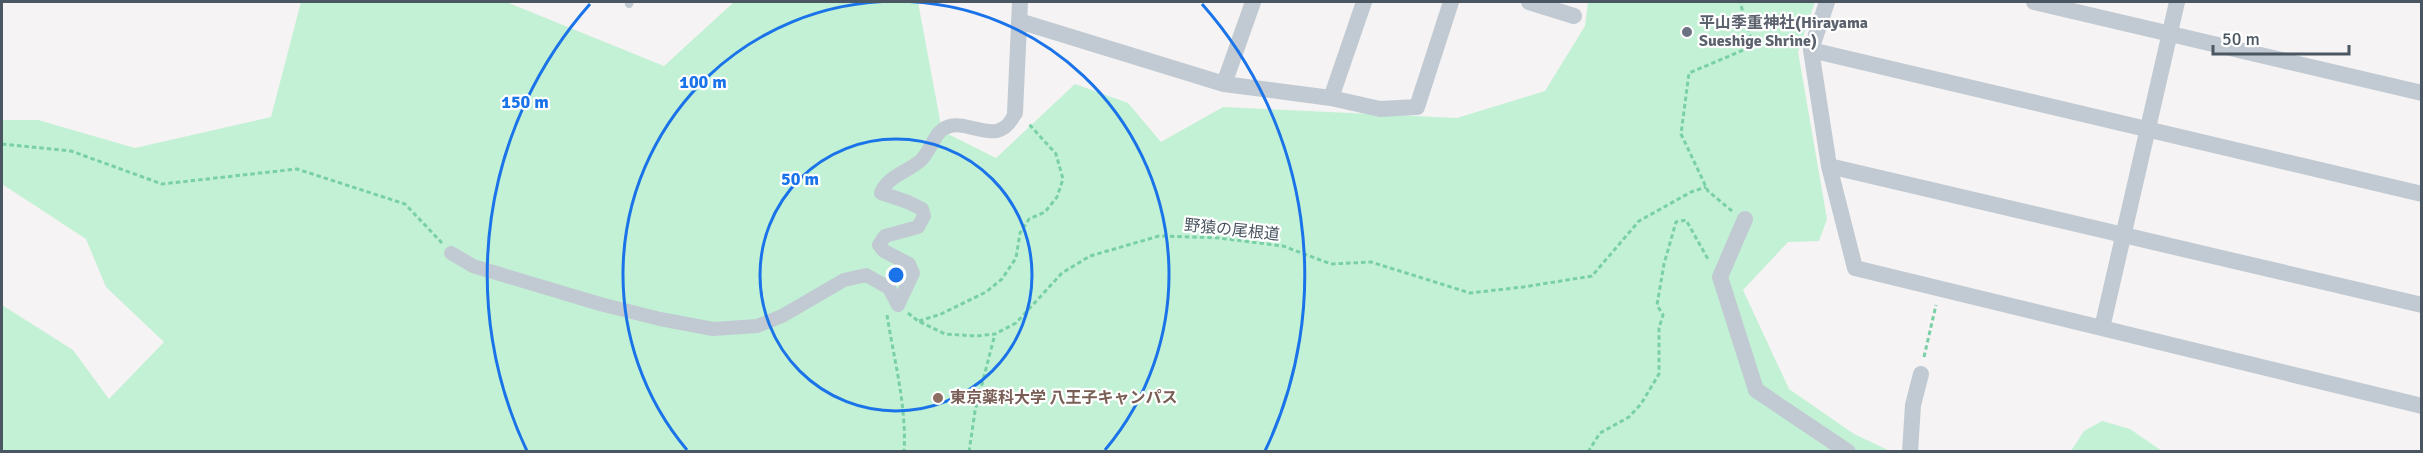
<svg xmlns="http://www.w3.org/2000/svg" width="2423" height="453" font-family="Signika,'Noto Sans JP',sans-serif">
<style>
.green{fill:#c3f1d5}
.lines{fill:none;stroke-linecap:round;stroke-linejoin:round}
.path{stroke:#7ad0a6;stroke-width:3;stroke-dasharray:4.5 3;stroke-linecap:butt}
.service{stroke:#c1cad2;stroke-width:8}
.pedestrian{stroke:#c1cad2;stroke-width:14}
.minor{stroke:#c1cad2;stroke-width:16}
.ring{fill:none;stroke:#1a73e8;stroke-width:3}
.worship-dot{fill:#6b7280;stroke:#fff;stroke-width:2}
.education-dot{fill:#8d6e63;stroke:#fff;stroke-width:2}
.labels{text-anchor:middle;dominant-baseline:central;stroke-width:4.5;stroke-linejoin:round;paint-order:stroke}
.worship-label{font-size:16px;font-weight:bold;fill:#5b616d;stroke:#fff;text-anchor:start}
.street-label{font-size:16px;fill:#4a5661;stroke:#fff}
.education-label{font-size:16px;font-weight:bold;fill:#785e54;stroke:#fff;text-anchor:start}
.centre{fill:#1a73e8;stroke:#fff;stroke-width:3}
.ring-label{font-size:18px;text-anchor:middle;font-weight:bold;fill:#1a73e8;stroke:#fff;stroke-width:4.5;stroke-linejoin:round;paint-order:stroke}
</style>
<rect width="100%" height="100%" fill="#f5f3f3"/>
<path class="green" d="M 301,2 L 506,2 L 664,66 L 734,2 L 918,2 L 942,131 L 996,158 L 1075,84 L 1128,103 L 1161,142 L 1223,107 L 1457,118 L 1545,91 L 1585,26 L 1588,2 L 1815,2 L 1798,52 L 1827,219 L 1819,241 L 1788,242 L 1743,290 L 1789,389 L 1854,434 L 1890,451 L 2,452 L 2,305 L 73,350 L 109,399 L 164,342 L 106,287 L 86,239 L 2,184 L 2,120 L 38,120 L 135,148 L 271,117 Z
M 2102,421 L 2130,429 L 2162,451 L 2071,451 L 2084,431 Z"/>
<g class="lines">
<path class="path" d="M 2,144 L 71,151 L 162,184 L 297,169 L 405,204 L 442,243
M 1732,211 L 1708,191 L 1681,134 L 1689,73 L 1753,46 L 1740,2
M 908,313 L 918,321 L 945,334 L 976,336 L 995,334 L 1016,323 L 1062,273 L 1090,256 L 1159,236 L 1219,238 L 1283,246 L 1331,264 L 1371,262 L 1470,293 L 1523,287 L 1592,276 L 1639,221 L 1691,192 L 1706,187
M 887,315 C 894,360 907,407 904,452
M 919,321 L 941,314 L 986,292 L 1002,279 L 1016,258 L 1020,233 L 1029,219 L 1045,212 L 1057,197 L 1063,179 L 1056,154 L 1028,123
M 1924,357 L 1936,305
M 969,452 L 975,411 L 995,334
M 1588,452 L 1600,433 L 1629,417 L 1641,404 L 1659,374 L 1659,328 L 1663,315 L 1657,305 L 1664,264 L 1676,222 L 1686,220 L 1709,261"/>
<path class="service" d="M 629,4 L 630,2"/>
<path class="pedestrian" d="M 451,253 L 473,266 L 600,304 L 660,319 L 713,329 L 757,326 L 782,316 L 844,280 L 866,275 L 889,288 L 898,305
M 898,305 L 913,273 L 909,264 L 884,251 L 879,245 L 885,236 L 918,227 L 924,216 L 922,209 L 908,202 L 881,193 C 888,176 907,172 920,161 C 930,153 934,133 945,128 C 968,116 999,151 1015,113"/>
<path class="minor" d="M 1529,2 L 1574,16
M 1827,2 L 1811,50 L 1829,166 L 1855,268 L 2422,406
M 2034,2 L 2422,93
M 1019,21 L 1224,84 L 1253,2
M 1811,50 L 2422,194
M 1224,84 L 1331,98 L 1364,2
M 1331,98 L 1380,109 L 1417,107 L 1451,2
M 1015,113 L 1020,2
M 1829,166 L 2422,305
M 1745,219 L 1720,277 L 1756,390 L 1848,452
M 2102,328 L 2177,2
M 1910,452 L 1913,405 L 1921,374"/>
</g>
<g class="ring">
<circle cx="896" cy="275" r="136"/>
<path d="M687 450A273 273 0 1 1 1105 450"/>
<path d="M527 451A409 409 0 0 1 590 4M1202 4A409 409 0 0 1 1265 451"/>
</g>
<circle class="worship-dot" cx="1687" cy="32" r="6"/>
<circle class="education-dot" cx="938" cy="398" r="6"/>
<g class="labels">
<g class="worship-label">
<text x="1699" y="23">平山季重神社(Hirayama<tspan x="1699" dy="18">Sueshige Shrine)</tspan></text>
</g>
<g class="street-label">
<text transform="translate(1232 230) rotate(6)">野猿の尾根道</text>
</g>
<g class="education-label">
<text x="950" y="398">東京薬科大学 八王子キャンパス</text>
</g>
</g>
<circle cx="896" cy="275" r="9" class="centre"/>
<g class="ring-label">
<text x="703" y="88">100 m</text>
<text x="525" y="108">150 m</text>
<text x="800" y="185">50 m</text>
</g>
<rect width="2423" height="453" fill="none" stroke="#4a5661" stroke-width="6"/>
<path d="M2213 45v9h136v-9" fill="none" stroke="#4a5661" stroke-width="3"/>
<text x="2222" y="45" font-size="18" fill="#4a5661" stroke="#ffffff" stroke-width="4.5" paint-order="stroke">50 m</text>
</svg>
